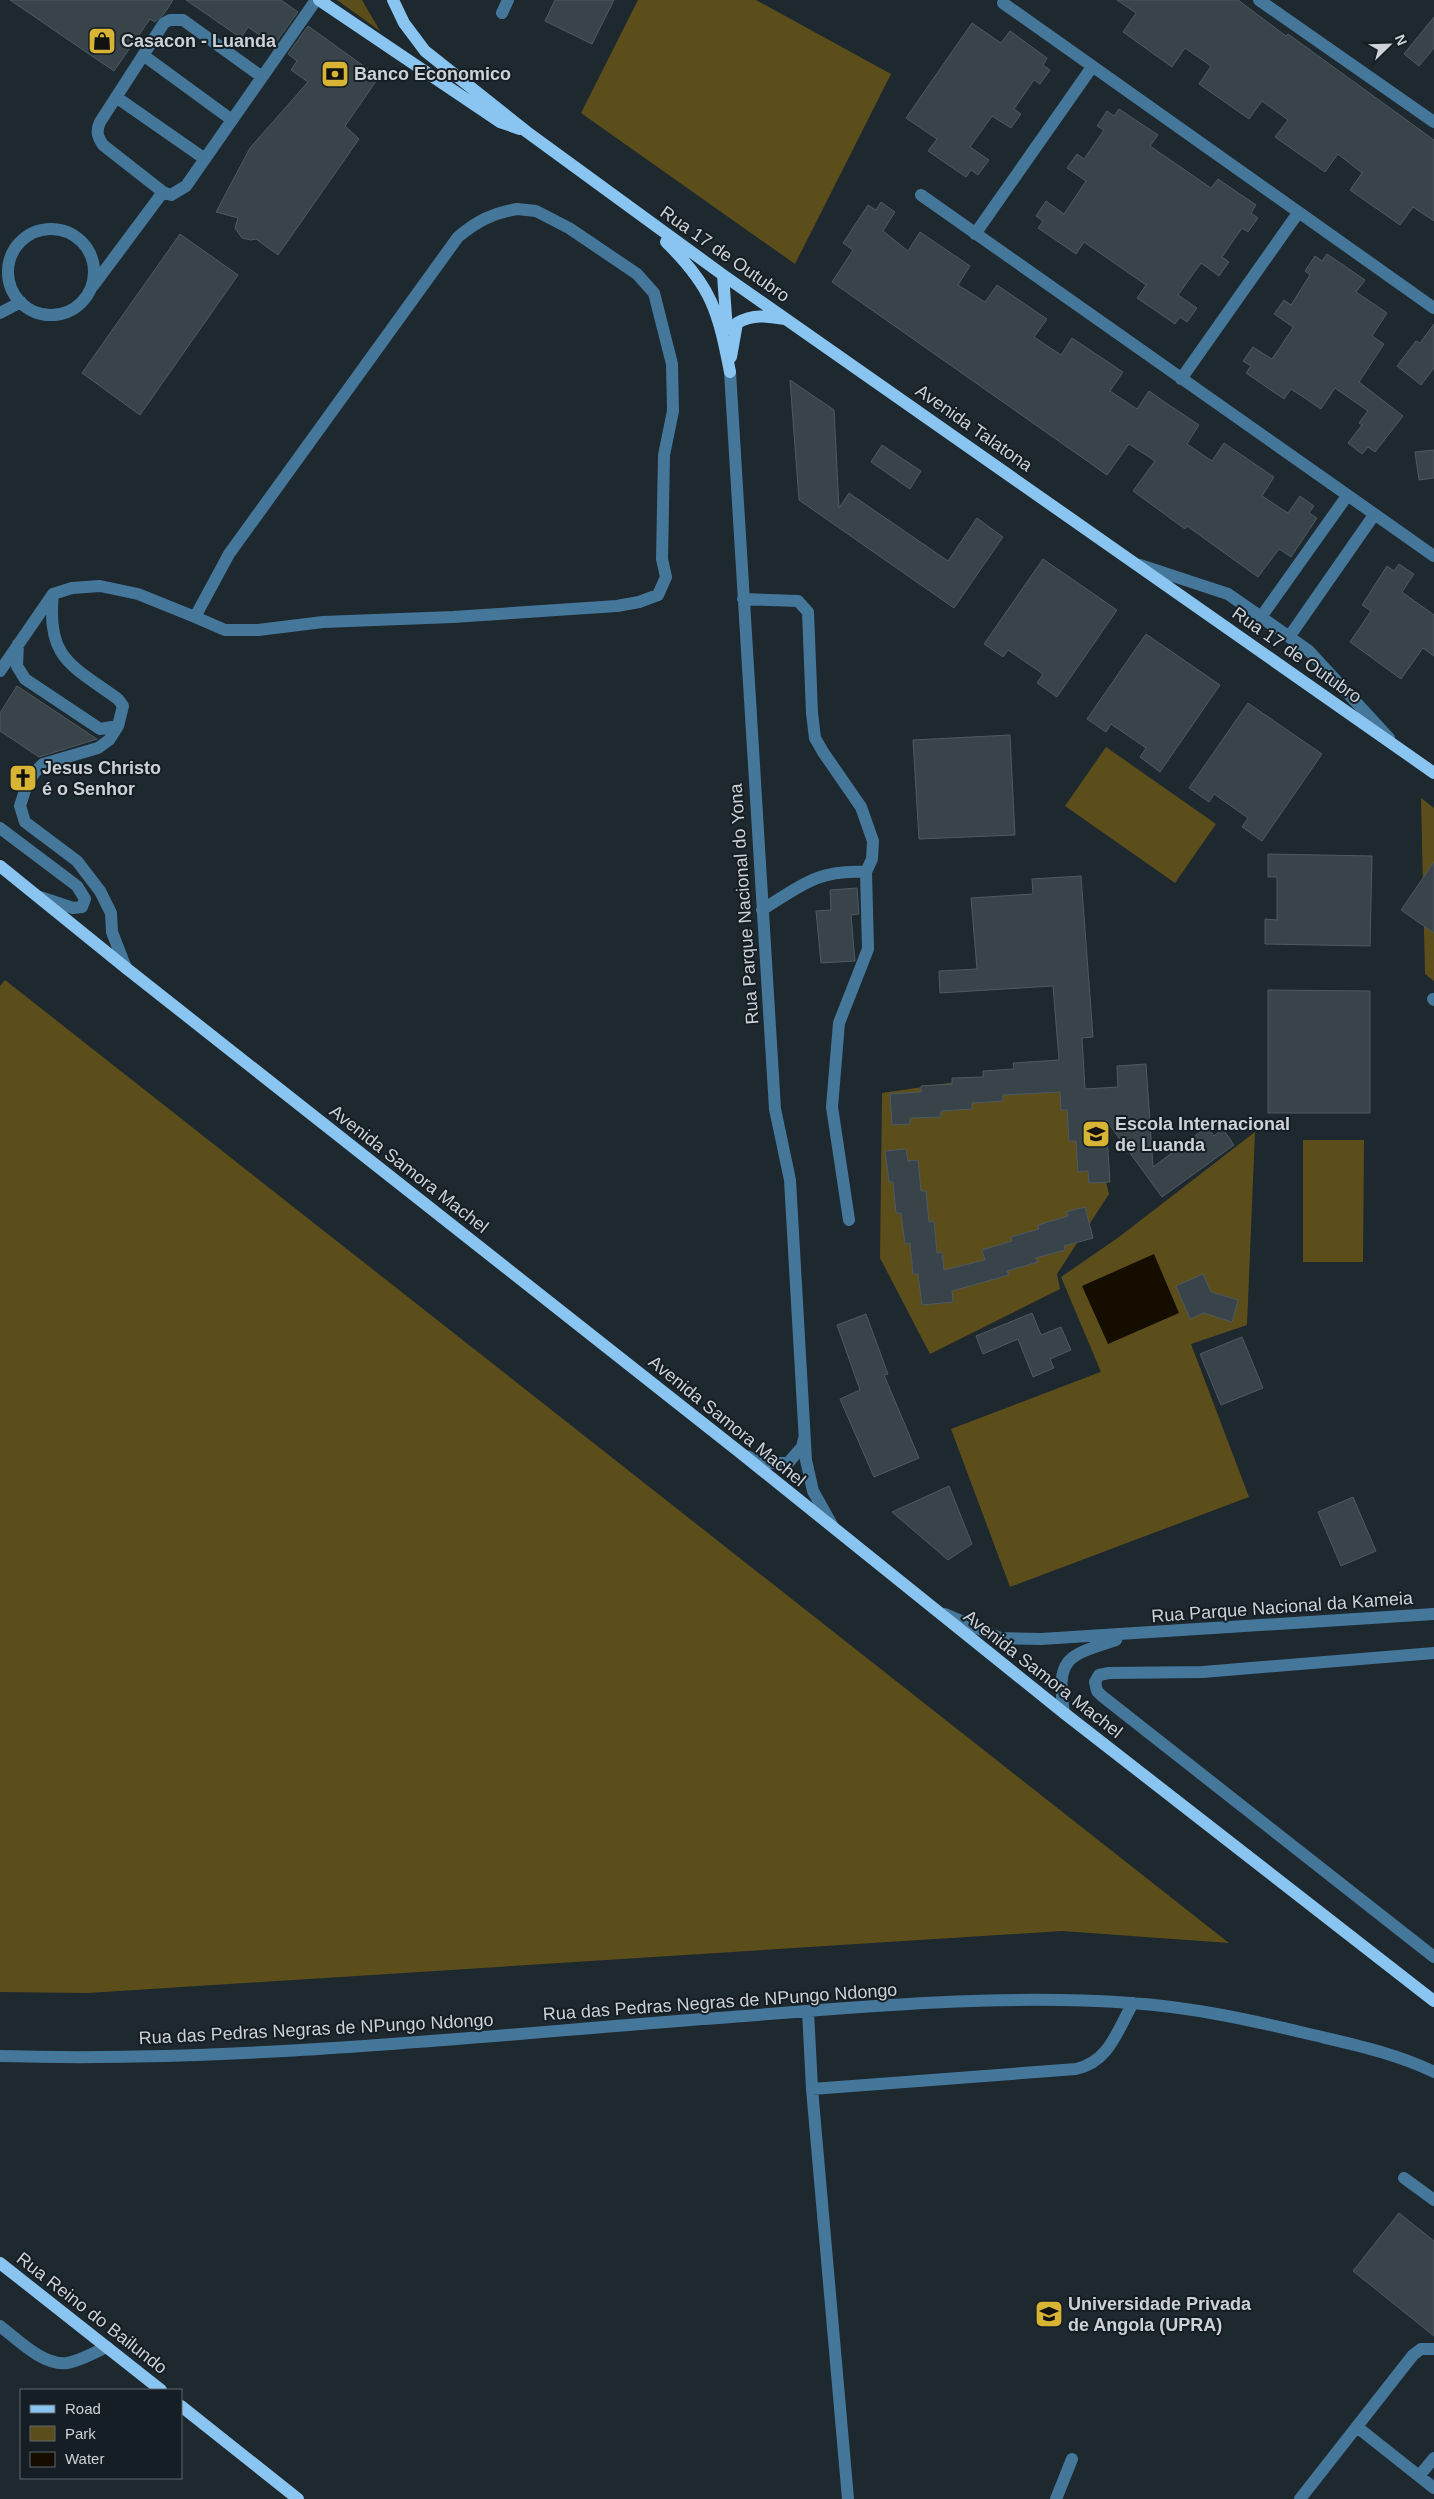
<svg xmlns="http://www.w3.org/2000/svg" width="1434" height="2499" font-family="Arial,sans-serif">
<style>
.green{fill:#5c4e1b}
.water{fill:#150d00}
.building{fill:#38434a;stroke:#4e5961}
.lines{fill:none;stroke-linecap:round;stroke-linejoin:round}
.minor{stroke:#45779a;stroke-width:12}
.major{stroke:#89c5f0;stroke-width:12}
.labels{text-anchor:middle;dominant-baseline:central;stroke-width:4;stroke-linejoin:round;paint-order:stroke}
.poi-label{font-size:18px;font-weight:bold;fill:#ccd2d7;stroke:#151e25;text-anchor:start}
.street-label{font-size:18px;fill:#ccd2d7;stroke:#151e25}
</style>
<rect width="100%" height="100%" fill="#1e282f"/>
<path class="green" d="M 337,0 L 362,0 L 380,31 Z
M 638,0 L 756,0 L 891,74 L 795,264 L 581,113 Z
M 1106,747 L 1216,824 L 1175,883 L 1065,806 Z
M 1421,798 L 1434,808 L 1434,981 L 1425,974 Z
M 5,980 L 1229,1943 L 1062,1931 L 88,1993 L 0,1992 L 0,986 Z
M 1077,1064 L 1109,1194 L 1057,1274 L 1060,1289 L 930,1354 L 880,1258 L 882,1093 Z
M 1255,1132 L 1247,1325 L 1191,1344 L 1249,1497 L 1010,1587 L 951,1429 L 1103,1371 L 1101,1372 L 1061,1277 L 1119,1237 Z
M 1303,1140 L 1364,1140 L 1363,1262 L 1303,1262 Z"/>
<path class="water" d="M 1154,1254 L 1179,1313 L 1108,1344 L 1082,1286 Z"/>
<path class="building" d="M 10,0 L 173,0 L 164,14 L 155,22 L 150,19 L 114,71 Z
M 186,0 L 281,0 L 298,12 L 274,45 L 248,27 L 241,38 Z
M 555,0 L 614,0 L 592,44 L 545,21 Z
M 1117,0 L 1238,0 L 1286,36 L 1288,34 L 1434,140 L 1434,221 L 1413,207 L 1400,225 L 1350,190 L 1362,173 L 1338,154 L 1325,172 L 1275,137 L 1288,120 L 1262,101 L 1249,119 L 1199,84 L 1211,66 L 1185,48 L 1172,67 L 1123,32 L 1136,13 Z
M 1434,17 L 1434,48 L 1419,66 L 1404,54 Z
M 972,23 L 1001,43 L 1010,31 L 1047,58 L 1043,65 L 1050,70 L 1040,84 L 1034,80 L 1014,109 L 1021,114 L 1011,128 L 992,116 L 990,119 L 970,147 L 989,160 L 978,175 L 971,170 L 966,177 L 928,151 L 937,139 L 906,118 Z
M 308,26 L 379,77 L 345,126 L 359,139 L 278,255 L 256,239 L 251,240 L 242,238 L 235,228 L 238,218 L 216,212 L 250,148 L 308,82 L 291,70 L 297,61 L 288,54 Z
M 1119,109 L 1158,135 L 1150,146 L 1211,188 L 1218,179 L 1256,205 L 1251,213 L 1258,218 L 1248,232 L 1242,228 L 1222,257 L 1229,262 L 1219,276 L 1201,263 L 1178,295 L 1197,308 L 1187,322 L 1180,317 L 1175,324 L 1137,298 L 1146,285 L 1084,242 L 1076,254 L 1038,228 L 1043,221 L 1036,216 L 1046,201 L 1064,214 L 1086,181 L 1067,168 L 1077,154 L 1084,159 L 1104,130 L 1097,126 L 1107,111 L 1114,116 Z
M 881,202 L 895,212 L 883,231 L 908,251 L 920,232 L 970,266 L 958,285 L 985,302 L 997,285 L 1047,319 L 1034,337 L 1061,355 L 1072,338 L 1123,372 L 1110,391 L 1137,409 L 1149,391 L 1163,401 L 1199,425 L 1187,444 L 1212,461 L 1224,443 L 1274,477 L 1262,496 L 1288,513 L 1300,496 L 1314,506 L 1309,513 L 1317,518 L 1291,557 L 1279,549 L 1258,577 L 1187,526 L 1185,529 L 1133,491 L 1155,461 L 1129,444 L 1107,475 L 832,282 L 853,250 L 843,243 L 868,205 L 876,210 Z
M 180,234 L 238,275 L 140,415 L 82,373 Z
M 1327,254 L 1365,280 L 1356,292 L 1387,313 L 1372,336 L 1384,344 L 1359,382 L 1403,416 L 1375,452 L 1368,447 L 1362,454 L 1348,443 L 1362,425 L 1359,423 L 1368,411 L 1335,388 L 1321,409 L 1291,389 L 1284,399 L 1246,373 L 1251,366 L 1243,361 L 1253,347 L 1272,359 L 1291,331 L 1293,327 L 1274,314 L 1284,300 L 1291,305 L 1310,275 L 1305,271 L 1315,256 L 1322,261 Z
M 1434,324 L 1434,368 L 1421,385 L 1397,366 L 1416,341 L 1420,343 Z
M 790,380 L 834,410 L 839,508 L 849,493 L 948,561 L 977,518 L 1003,537 L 954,608 L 799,500 Z
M 882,445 L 921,471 L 910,489 L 871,462 Z
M 1434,450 L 1434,478 L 1419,480 L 1415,452 Z
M 1043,559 L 1117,610 L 1057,697 L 1037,683 L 1043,674 L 1008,650 L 1003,657 L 984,644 Z
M 1399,564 L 1414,574 L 1402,592 L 1434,615 L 1434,656 L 1423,648 L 1401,679 L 1350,642 L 1371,611 L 1362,605 L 1387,566 L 1394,571 Z
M 1146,634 L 1220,685 L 1160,772 L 1140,757 L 1146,748 L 1111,724 L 1106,732 L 1087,719 Z
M 17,686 L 97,739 L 39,757 L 0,731 L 0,713 Z
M 1248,703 L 1322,754 L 1262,841 L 1242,827 L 1248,818 L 1214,794 L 1209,802 L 1189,788 Z
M 1010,735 L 1015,835 L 919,839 L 913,740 Z
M 1268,854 L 1372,856 L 1370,946 L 1265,944 L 1265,919 L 1277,920 L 1277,877 L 1268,877 Z
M 1434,862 L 1434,933 L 1401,910 Z
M 1081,876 L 1093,1037 L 1082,1038 L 1085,1089 L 1118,1087 L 1117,1066 L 1146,1064 L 1153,1167 L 1207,1127 L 1214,1136 L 1223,1129 L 1234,1145 L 1162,1197 L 1106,1120 L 1110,1182 L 1089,1183 L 1088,1171 L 1078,1172 L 1076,1141 L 1069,1141 L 1067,1110 L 1061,1110 L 1060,1092 L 1003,1095 L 1003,1101 L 972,1103 L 972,1109 L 941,1111 L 941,1117 L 910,1118 L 910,1124 L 892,1125 L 890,1094 L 921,1092 L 921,1086 L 952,1084 L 952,1078 L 983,1077 L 983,1071 L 1014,1069 L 1013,1063 L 1059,1060 L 1053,986 L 940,993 L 939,971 L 977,969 L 971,898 L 1033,894 L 1032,879 Z
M 857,888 L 859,914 L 851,915 L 855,961 L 821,963 L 816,911 L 831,910 L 830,890 Z
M 1268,990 L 1370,991 L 1370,1113 L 1268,1113 Z
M 906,1149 L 908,1161 L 918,1160 L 921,1191 L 926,1191 L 929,1222 L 934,1221 L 937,1253 L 942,1252 L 944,1270 L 985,1260 L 982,1250 L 1012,1241 L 1011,1237 L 1039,1229 L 1038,1225 L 1068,1216 L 1066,1212 L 1085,1207 L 1093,1238 L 1064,1246 L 1065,1250 L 1036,1258 L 1038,1262 L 1007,1271 L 1009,1275 L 952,1291 L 953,1302 L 922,1305 L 918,1274 L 913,1274 L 910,1243 L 905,1244 L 901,1213 L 896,1213 L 893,1182 L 889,1182 L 885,1151 Z
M 1203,1274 L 1211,1292 L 1238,1300 L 1232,1322 L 1204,1313 L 1190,1319 L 1176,1286 Z
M 1032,1313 L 1041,1335 L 1061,1327 L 1071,1350 L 1050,1359 L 1054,1368 L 1033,1377 L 1018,1339 L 983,1354 L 976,1336 Z
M 866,1314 L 888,1374 L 884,1375 L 919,1458 L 874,1477 L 840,1399 L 860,1390 L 837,1325 Z
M 1242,1337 L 1263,1388 L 1221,1405 L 1200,1354 Z
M 949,1486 L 972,1544 L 948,1560 L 892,1512 Z
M 1353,1497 L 1376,1551 L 1341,1566 L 1318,1512 Z
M 1399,2213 L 1434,2241 L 1434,2336 L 1353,2271 Z"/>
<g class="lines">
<path class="minor" d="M 1259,0 L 1434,122
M 1003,3 L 1434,308
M 502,13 L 508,0
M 143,55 L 232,120
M 262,77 L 183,20 L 170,20 L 164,23 L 100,122 C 96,131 97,136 103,145 L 163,192 L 171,195 L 186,186 L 316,0
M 116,97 L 205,159
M 921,195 L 1434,556
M 517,209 L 536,211 L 569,228 L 637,274 L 654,293 L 672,364 L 673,411 L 664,455 L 662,559 L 666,577 L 658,595 L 639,602 L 617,606 L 453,617 L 323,622 L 258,630 L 225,630 L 195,617 L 229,554 L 458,237 C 477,221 493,213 517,209 Z
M8 272a43 43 0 1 1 86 0a43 43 0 1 1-86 0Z
M 975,234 L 1092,67
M 93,286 L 163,192
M 0,313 L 21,302
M 730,372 L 775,1109 L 790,1180 L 806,1460 L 813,1491 L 832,1525
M 1181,379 L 1298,213
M 1140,565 L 1228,594 L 1261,617 L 1309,651 L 1389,738
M 743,599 L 798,601 L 808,612 L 812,713 L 815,738 L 823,752 L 861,807 L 873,841 L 872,859 L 866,872 L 868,949 L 839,1023 L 832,1107 L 849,1220
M 1261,617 L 1347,496
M 1289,637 L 1374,515
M 18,644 L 17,666 L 25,679 L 100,729 L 118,726 L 123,706 L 118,699 C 71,665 46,658 53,594
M 0,671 L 53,594 L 72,588 L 100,586 L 138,594 L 195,617
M 118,726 L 109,740 L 98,748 L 43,764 L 35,772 L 27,784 L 20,806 L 25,822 L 77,861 L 100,891 L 111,913 L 112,932 L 126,968
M 0,828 L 77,886 L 85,899 L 82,907 L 73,908 L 40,897
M 762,910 C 800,886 818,869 866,872
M 1433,999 L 1434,1000
M 746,1456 L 766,1463 L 788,1463 L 802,1447 L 804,1439
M 945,1614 L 1000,1638 L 1041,1639 L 1434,1614
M 1434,1653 L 1203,1672 L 1109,1673 L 1099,1675 L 1095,1682 L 1097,1691 L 1102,1696 L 1434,1957
M 1064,1713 C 1056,1658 1066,1656 1116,1640
M 808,2011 L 812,2089 L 848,2499
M 0,2056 C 235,2063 469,2037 703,2019 C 845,2009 988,1993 1131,2003 C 1191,2007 1251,2020 1309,2034 C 1351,2044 1396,2053 1434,2072
M 812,2089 L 1076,2069 C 1109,2062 1117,2031 1133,2003
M 1404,2178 L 1434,2200
M 0,2326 C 17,2339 43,2366 67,2363 C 80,2361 95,2352 107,2347
M 1357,2427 L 1434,2488
M 1419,2476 L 1434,2458
M 1056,2499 L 1072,2459
M 1300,2499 L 1413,2355 L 1421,2349 L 1434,2349"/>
<path class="major" d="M 319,0 L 500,122 L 520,129
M 393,0 L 404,23 L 425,51 L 527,132 L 723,275 L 1434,773
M 666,242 C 712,287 718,311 730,372
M 723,275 L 727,330
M 731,357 L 737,323 C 753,314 767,316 785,319
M 0,866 L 126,968 L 742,1454 L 1064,1713 L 1434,2001
M 0,2263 L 161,2390
M 181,2406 L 298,2499"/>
</g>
<defs>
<symbol id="shop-square" viewBox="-11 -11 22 22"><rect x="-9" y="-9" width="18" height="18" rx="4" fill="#d7b434" stroke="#151e25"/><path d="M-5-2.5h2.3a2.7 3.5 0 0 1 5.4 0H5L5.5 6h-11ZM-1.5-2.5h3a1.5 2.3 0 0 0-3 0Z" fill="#111"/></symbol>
<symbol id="bank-square" viewBox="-11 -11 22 22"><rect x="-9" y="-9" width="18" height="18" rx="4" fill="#d7b434" stroke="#151e25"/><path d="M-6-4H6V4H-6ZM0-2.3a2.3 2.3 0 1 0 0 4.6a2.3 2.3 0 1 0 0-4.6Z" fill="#111"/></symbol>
<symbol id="church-square" viewBox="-11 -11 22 22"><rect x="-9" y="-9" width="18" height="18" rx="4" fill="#d7b434" stroke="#151e25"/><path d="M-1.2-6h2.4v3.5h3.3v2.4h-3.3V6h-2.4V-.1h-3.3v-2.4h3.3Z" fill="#111"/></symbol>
<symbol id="school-square" viewBox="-11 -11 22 22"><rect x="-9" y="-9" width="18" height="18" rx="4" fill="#d7b434" stroke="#151e25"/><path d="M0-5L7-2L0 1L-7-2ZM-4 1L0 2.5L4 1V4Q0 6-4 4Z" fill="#111"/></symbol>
<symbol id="university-square" viewBox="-11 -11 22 22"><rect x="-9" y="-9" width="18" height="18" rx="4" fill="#d7b434" stroke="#151e25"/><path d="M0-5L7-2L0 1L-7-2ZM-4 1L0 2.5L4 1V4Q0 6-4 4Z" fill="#111"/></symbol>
</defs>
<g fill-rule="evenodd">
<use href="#shop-square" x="86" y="25" width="32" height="32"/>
<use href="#bank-square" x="319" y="58" width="32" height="32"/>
<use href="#church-square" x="7" y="762" width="32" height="32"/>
<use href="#school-square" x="1080" y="1118" width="32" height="32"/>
<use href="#university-square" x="1033" y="2298" width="32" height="32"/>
</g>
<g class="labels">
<g class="poi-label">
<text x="121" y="41">Casacon - Luanda</text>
<text x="354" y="74">Banco Economico</text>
<text x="42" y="768">Jesus Christo<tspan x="42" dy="21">é o Senhor</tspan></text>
<text x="1115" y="1124">Escola Internacional<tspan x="1115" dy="21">de Luanda</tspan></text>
<text x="1068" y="2304">Universidade Privada<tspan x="1068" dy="21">de Angola (UPRA)</tspan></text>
</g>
<g class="street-label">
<text transform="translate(725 254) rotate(35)">Rua 17 de Outubro</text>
<text transform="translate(974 428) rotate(35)">Avenida Talatona</text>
<text transform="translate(1297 655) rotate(35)">Rua 17 de Outubro</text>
<text transform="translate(744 904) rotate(-94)">Rua Parque Nacional do Yona</text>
<text transform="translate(409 1169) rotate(38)">Avenida Samora Machel</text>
<text transform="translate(727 1421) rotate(39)">Avenida Samora Machel</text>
<text transform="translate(1282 1607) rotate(-4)">Rua Parque Nacional da Kameia</text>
<text transform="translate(1043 1674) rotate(38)">Avenida Samora Machel</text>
<text transform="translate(720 2002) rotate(-4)">Rua das Pedras Negras de NPungo Ndongo</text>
<text transform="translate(316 2029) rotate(-3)">Rua das Pedras Negras de NPungo Ndongo</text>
<text transform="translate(92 2313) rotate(38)">Rua Reino do Bailundo</text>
</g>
</g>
<rect x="20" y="2389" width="162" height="90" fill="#151e25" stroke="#5e666c"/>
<rect x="30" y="2405" width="25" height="8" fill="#89c5f0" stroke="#5e666c"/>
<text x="65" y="2414" font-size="15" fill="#ccd2d7">Road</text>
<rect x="30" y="2426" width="25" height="15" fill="#5c4e1b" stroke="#5e666c"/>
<text x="65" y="2439" font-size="15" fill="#ccd2d7">Park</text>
<rect x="30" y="2452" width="25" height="15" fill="#150d00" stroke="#5e666c"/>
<text x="65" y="2464" font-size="15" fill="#ccd2d7">Water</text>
<g transform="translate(1389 45) rotate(67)" stroke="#151e25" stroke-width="4" paint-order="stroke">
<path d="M0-4L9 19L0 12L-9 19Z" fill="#ccd2d7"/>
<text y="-8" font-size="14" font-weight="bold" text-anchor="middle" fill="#ccd2d7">N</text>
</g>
</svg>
